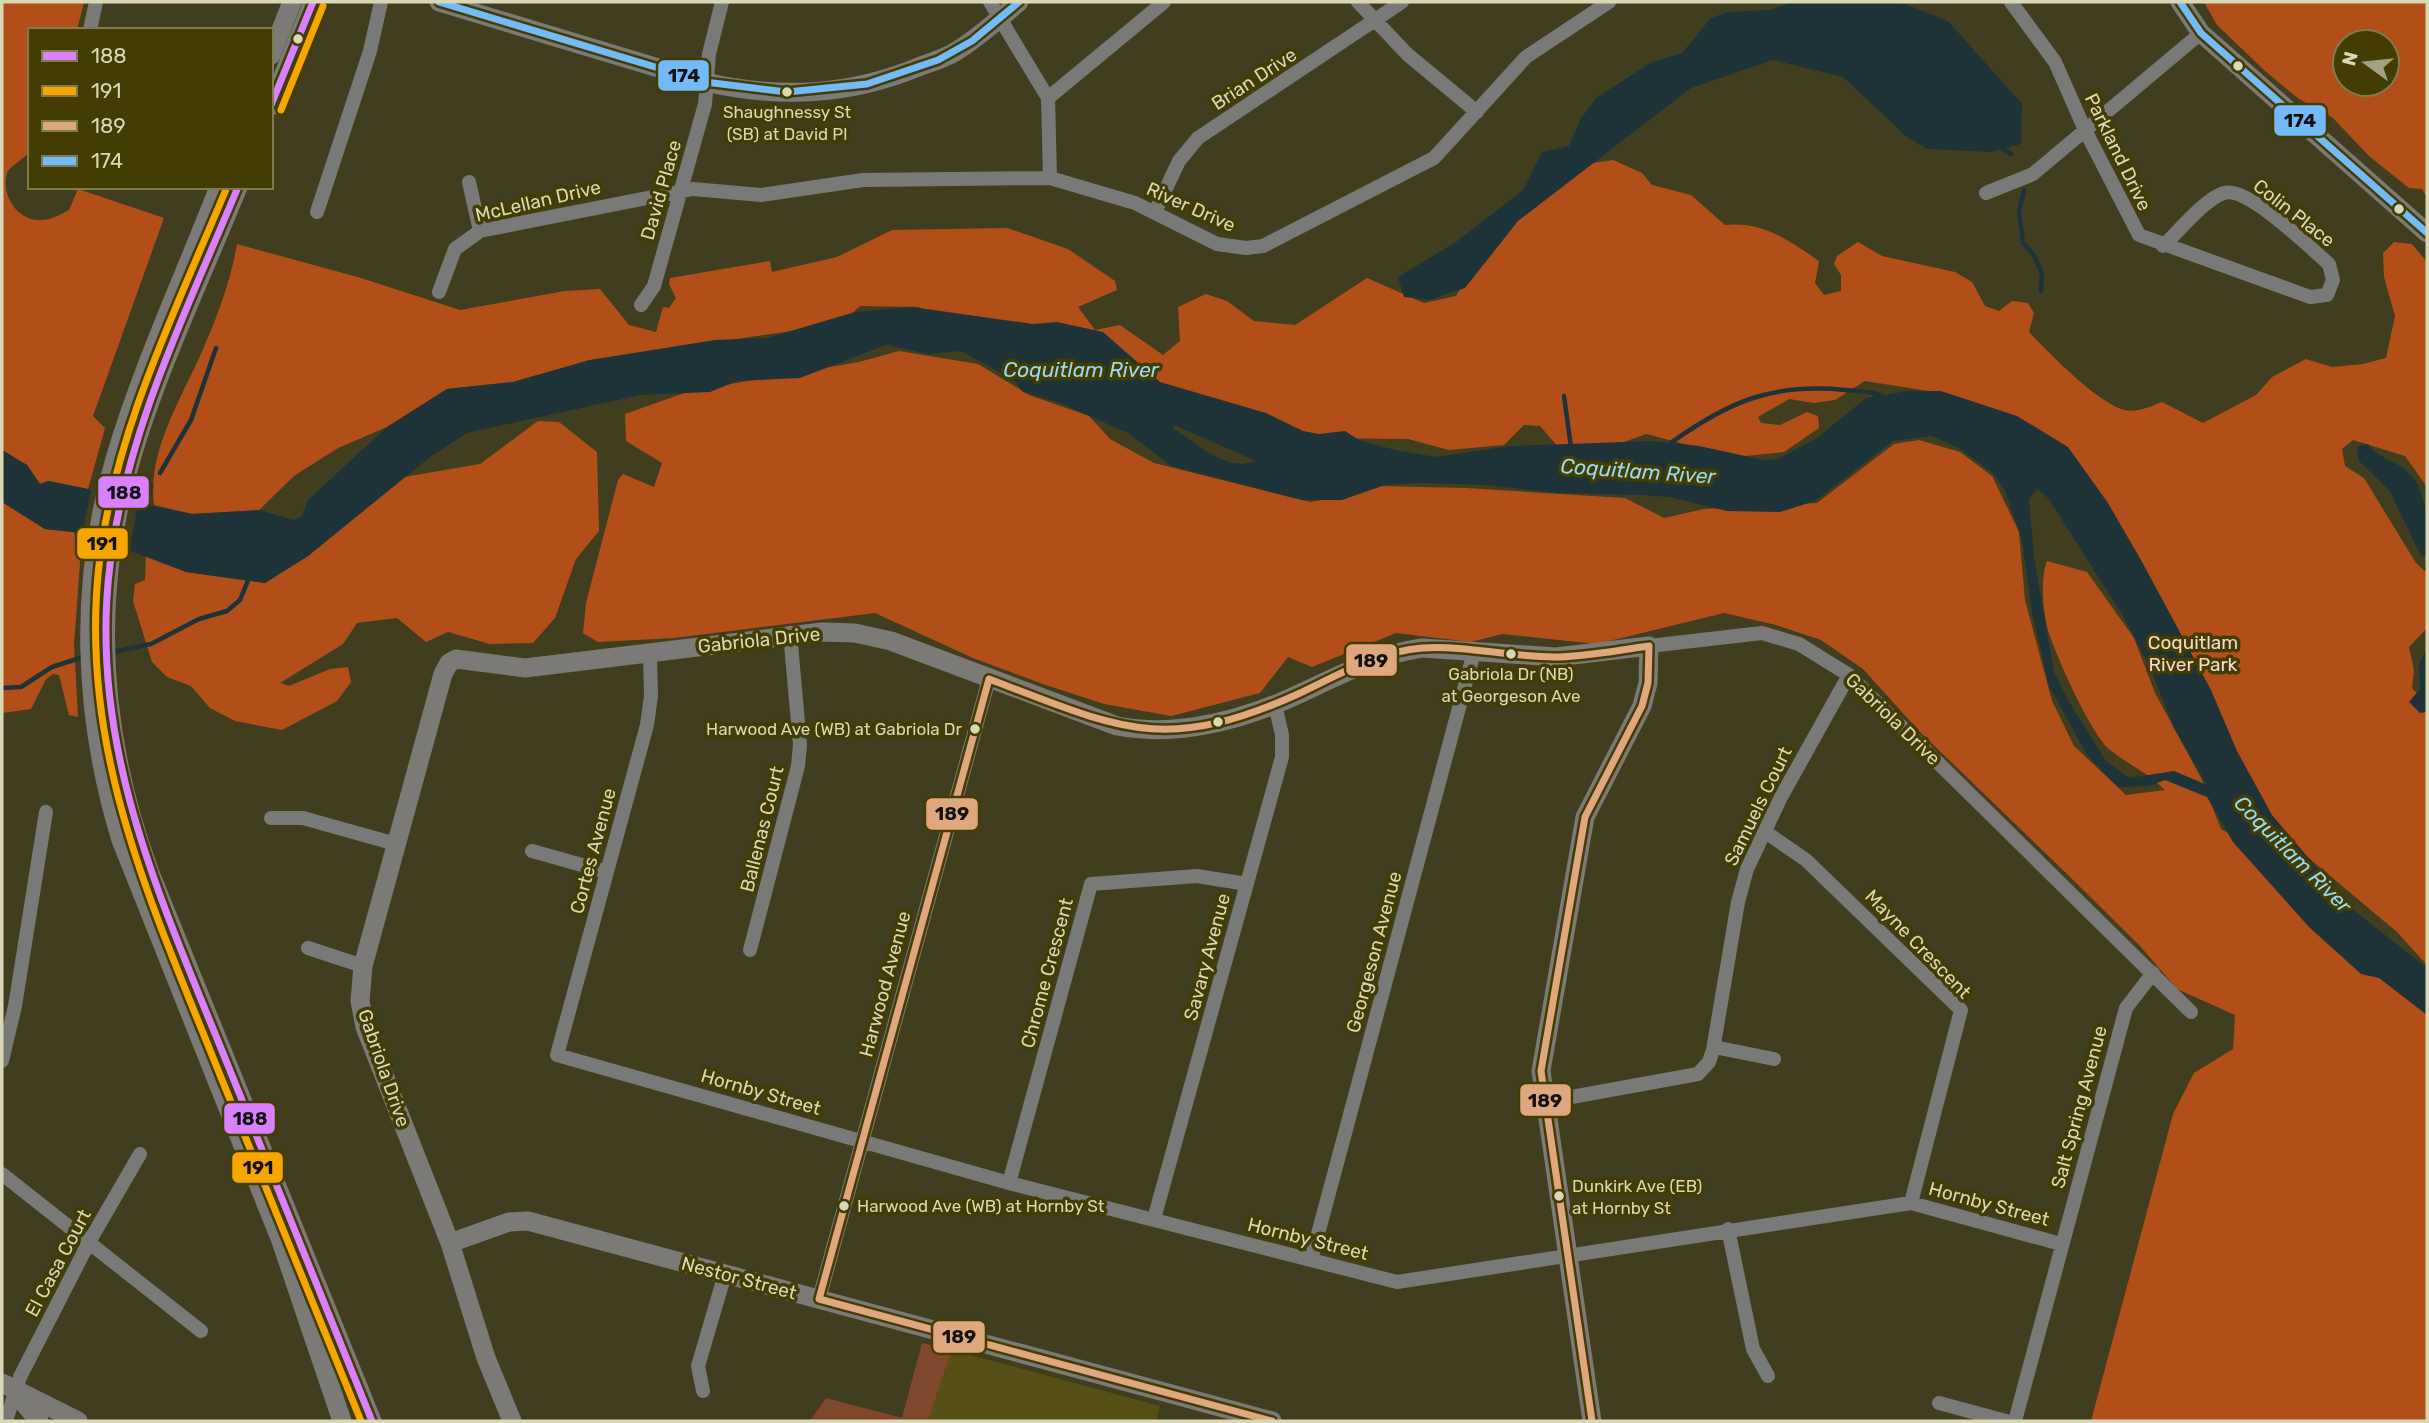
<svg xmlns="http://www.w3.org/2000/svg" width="2429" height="1423" font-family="Rubik,sans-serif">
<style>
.built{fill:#564f16}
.green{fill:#7f472b}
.forest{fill:#b24f19;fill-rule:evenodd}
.water{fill:#1e3338;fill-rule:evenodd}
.pier{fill:#413e20}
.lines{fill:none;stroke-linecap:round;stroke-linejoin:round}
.stream{stroke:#1e3338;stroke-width:4.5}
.street{stroke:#797a78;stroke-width:14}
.secondary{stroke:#7b7a76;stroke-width:19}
.bus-1-casing{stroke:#433d04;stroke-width:12}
.bus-2-casing{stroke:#433d04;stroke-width:12}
.bus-3-casing{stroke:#433d04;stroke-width:12}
.bus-4-casing{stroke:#433d04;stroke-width:12}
.bus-1{stroke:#d880ff;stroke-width:7}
.bus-2{stroke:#f7a600;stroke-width:7}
.bus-3{stroke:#dfa77e;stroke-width:7}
.bus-4{stroke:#73baf8;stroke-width:7}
.bus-dot{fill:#dad7b5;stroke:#433d04;stroke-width:2.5}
.labels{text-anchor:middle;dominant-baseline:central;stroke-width:7;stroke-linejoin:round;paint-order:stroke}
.bus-label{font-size:17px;fill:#dad7b5;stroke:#433d04}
.street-label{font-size:19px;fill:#dad7b5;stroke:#433d04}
.park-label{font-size:19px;fill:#f7d8cc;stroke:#433d04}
.water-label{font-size:21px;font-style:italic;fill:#96daf3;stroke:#433d04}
.line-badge{stroke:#433d04;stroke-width:2.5}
.pale-badge-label{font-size:19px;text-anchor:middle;font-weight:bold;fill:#111}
</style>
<rect width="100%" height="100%" fill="#413e20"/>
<path class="built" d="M 952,1350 L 1160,1406 L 1156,1421 L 928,1421 Z"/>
<path class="green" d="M 922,1343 L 952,1350 L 928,1421 L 810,1421 L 826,1398 L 902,1418 Z"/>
<path class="forest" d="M 2,2 L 84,2 L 77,30 L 30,30 L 30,150 C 25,160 11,164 7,173 C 0,199 22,226 49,219 C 56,217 63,213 69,210 L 78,189 L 164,218 L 93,416 L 105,428 L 88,489 L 49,481 L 40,484 L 27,465 L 2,450 Z
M 2204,2 L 2427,2 L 2427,198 L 2422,189 L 2409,188 L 2369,156 L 2333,118 L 2299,99 L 2265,71 L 2217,25 ZM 2345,42 L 2387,42 L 2387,84 L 2345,84 Z
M 1613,160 L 1642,173 L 1652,185 L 1691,195 L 1725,225 C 1763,221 1788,240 1819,261 L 1815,283 L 1824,295 L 1841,291 L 1841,275 L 1834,264 L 1837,256 L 1858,242 L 1882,256 L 1955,272 L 1972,282 L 1985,306 L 1999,311 L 2012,301 L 2028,303 L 2034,313 L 2029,332 C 2051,355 2092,397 2121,409 C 2135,414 2149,407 2162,402 L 2203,423 L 2256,395 L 2272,377 L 2306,359 L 2332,367 L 2363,364 L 2386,358 L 2395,316 L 2384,277 L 2383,253 L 2394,242 L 2412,244 L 2427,262 L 2427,487 L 2405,456 L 2353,440 L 2342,449 L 2345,466 L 2364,478 L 2416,563 L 2427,573 L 2427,628 L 2409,647 L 2414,670 L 2412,688 L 2427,704 L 2427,965 L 2397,932 L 2292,844 L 2233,777 L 2149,589 L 1941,393 L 1865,381 L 1835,400 L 1814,403 L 1789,399 L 1758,417 L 1761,423 L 1780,425 L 1807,412 L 1818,416 L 1819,428 L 1784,452 L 1735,457 L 1646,434 L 1605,449 L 1560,449 L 1540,426 L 1524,425 L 1504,445 L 1449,450 L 1408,439 L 1323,438 L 927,317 L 919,307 L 860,306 L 841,324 L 590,360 L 513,382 L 447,389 L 387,427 L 338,448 L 294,476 L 259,510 L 192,514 L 154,505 C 147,447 185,394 206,342 C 220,310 231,278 237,244 L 361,278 L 460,310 L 565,291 L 600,289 L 629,325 L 656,332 L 663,307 L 669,308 L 676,298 L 669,284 L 670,278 L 770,261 L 772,272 L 837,257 L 892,230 L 1007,228 L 1068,249 L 1115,281 L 1117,290 L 1078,307 L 1095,330 L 1120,325 L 1163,355 L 1180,341 L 1178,307 L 1206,294 L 1227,301 L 1254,321 L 1295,325 L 1367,278 L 1424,303 L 1456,296 L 1474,265 L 1496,240 L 1579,165 Z
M 899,351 L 978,364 L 1029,395 L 1089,416 L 1110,439 L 1154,463 L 1310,502 L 1347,496 L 1379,486 L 1466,488 L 1625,498 L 1664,518 L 1704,509 L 1817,503 L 1894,444 L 1919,440 L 1960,452 L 1992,476 L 2019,532 L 2025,600 L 2052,701 L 2074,746 L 2126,795 L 2165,790 C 2147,772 2127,764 2109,749 C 2091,734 2055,654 2048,630 C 2043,612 2040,579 2047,561 L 2087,572 L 2134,638 L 2155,693 L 2201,778 L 2221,829 L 2253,847 L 2427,1005 L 2427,1421 L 2091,1421 L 2173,1114 L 2194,1073 L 2233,1049 L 2235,1015 L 2177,989 L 2140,946 L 2065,872 L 1920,732 L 1863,669 L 1821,640 L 1776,625 L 1724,613 L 1597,644 L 1502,634 L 1471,642 L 1396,633 L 1312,667 L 1288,657 L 1260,693 L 1171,716 L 1104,704 L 1043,684 L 973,658 L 875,613 L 674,638 L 598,642 L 583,633 L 586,603 L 618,480 L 623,474 L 654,487 L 662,463 L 626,441 L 625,414 L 690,391 L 859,362 Z
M 538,421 L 559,422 L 597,452 L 599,531 L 576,559 L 555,618 L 533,643 L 490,644 L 448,632 L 426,642 L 397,618 L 357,623 L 343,644 L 280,683 L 289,686 L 330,669 L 348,667 L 351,682 L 337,701 L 282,730 L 235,721 L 210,708 L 191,686 L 167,677 L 152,662 L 133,601 L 135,584 L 145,580 L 146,555 L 186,572 L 265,583 L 308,556 L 404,477 L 480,464 Z
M 2,502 L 45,529 L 73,532 L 82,536 L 74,644 L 78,717 L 69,715 L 59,675 L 53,674 L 46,679 L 31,709 L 2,713 Z"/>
<path class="water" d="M 1793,2 L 1900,2 L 1948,21 L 2022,104 L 2021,144 L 1990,152 L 1927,149 L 1907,137 L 1843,77 L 1773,60 L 1691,88 L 1518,221 L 1465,288 L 1429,300 L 1404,297 L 1398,277 L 1456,242 L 1524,189 L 1542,152 L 1569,146 L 1580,120 L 1596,98 L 1652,62 L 1682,53 L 1711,18 L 1728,12 L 1770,10 Z
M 912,307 L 1033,324 L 1057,322 L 1103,332 L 1160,382 L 1266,413 L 1303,431 L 1319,434 L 1345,431 L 1359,440 L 1395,450 L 1436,457 L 1510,446 L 1653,441 L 1699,446 L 1764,460 L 1778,459 L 1817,438 L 1866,398 L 1908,391 L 1941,391 L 2017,416 L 2068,447 L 2108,503 L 2141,560 L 2211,690 L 2237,751 L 2272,815 L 2351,908 L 2427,968 L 2427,1015 L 2379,978 L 2361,974 L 2309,927 L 2233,842 L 2207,797 L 2165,780 L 2149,786 L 2118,787 L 2087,755 L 2049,686 L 2032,612 L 2022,540 L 2005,491 L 1994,474 L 1959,448 L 1931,436 L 1893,441 L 1815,501 L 1780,512 L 1727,511 L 1669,497 L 1640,495 L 1558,493 L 1487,485 L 1419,483 L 1385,485 L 1342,500 L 1302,500 L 1171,466 L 1128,433 L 1060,403 L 1023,392 L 1015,381 L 961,351 L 928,354 L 886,345 L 800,378 L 737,381 L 710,392 L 641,395 L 467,433 L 430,457 L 308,556 L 265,583 L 186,572 L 104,541 L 86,538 L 73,532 L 45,529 L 2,502 L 2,450 L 27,465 L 40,484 L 48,481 L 88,489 L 113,498 L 192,514 L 259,510 L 294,520 L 302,516 L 308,500 L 387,427 L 447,389 L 513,382 L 590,360 L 715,340 L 767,338 L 855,312 ZM 1174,425 L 1256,461 C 1226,473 1196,442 1174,429 ZM 2037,489 L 2048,498 L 2122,614 L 2149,665 L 2174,728 L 2207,785 L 2174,771 L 2129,778 L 2106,761 L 2068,700 L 2054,672 L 2034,557 L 2029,499 Z
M 2368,444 C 2379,459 2395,460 2408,472 C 2429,493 2427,525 2427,554 L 2421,556 L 2389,490 L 2359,461 L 2357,447 Z
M 2427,647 L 2427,712 L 2420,713 L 2409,702 L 2420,689 L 2419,664 Z"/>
<path class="pier" d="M 92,486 L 114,495 L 139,499 L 129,553 L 81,540 Z"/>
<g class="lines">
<path class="stream" d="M 1999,147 L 2011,154
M 2024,190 L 2019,212 L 2023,243 L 2034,255 L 2042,274 L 2041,291
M 1564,396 L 1571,447
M 1671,446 L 1672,442 C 1730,401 1772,383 1845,390 C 1857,391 1872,391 1882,396
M 160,473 L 191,420 L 216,348
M 146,506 L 151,486
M 113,652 L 151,644 L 199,619 L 227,611 L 240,600 L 249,578
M 2,688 L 21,687 L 52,667 L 83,657"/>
<path class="street" d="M 990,2 L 1048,98 L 1050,178
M 1358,2 L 1407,54 L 1477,112
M 2011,2 L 2055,62 L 2085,130 L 2139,235 L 2310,297 L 2327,295 L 2333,280 L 2329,264 C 2310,248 2247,185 2224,193 C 2206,198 2178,232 2163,246
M 90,30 L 96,2
M 1048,98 L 1164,2
M 469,182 L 480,231
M 1986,193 L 2033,174 L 2201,33
M 317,212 L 370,51 L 381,2
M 1155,212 L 1179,161 L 1198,138 L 1402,2
M 439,292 L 455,249 L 480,231 L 693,189 L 761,195 L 863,180 L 1050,178 L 1135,203 L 1217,244 L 1246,248 L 1263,246 L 1434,158 L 1526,57 L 1609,2
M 641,305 L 654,286 L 705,104 L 709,54 L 722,2
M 1649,646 L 1762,633 L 1799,644 L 1849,675 L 2191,1012
M 650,654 L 651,696 L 647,725 L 557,1055 L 1009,1183 L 1397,1282 L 1911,1203 L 2061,1244
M 271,818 L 303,818 L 396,844
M 1764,831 L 1806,860 L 1961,1010 L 1911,1203
M 532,851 L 607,872
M 308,948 L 363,966
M 750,950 L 798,766 L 800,745 L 790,633
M 1714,1047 L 1774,1059
M 2,1061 L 15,1006 L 46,812
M 1544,1102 L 1698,1074 L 1709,1062 L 1713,1050 L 1738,902 L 1747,869 L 1781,797 L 1849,675
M 2,1174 L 201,1331
M 1009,1183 L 1091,884 L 1197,876 L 1247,884
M 1154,1219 L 1282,757 L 1282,735 L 1275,704
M 1728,1229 L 1753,1349 L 1768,1376
M 1311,1260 L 1474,652
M 819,1299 L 989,679
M 703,1391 L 698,1366 L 725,1274
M 1939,1403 L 2006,1421
M 6,1421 L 20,1377 L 89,1242 L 140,1154
M 2015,1421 L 2126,1008 L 2153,973"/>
<path class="secondary" d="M 439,2 L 705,82 C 780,99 849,96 921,66 C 932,62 945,58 955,52 C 978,38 999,19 1019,2
M 2180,2 L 2201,33 L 2427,233
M 271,55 L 292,2
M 271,106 L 313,2
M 219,187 C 184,277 142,367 115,459 C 78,585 83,716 121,840 L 281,1241 L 342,1421
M 238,187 C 202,276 156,372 130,463 C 90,601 101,740 150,873 L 372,1421
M 450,1243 L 509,1222 L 528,1221 L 1272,1421
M 2,1383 L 78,1421
M 17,1395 L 39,1421
M 512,1421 L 486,1358 L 450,1243 L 365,1027 L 360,1001 L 363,966 L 443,674 L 449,663 L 456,659 L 525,668 L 822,632 L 855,633 L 891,641 L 1117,726 C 1170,736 1226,724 1276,704 C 1325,684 1368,656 1422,648 L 1556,657 L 1649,646 L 1648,683 L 1642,706 L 1585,817 L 1541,1071 L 1592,1421"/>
<defs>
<path id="bus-1" d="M 271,105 L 313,2
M 238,187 C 187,310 126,431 110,565 C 87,747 163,904 229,1068 C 277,1186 324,1303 372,1421"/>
<path id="bus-2" d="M 281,110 L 323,6
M 227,187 C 176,310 114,432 99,565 C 78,751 153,907 220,1075 C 267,1190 314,1306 361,1421"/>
<path id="bus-3" d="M 1272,1421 L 819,1299 L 989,679 C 1118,728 1163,755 1298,694 C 1336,676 1379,651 1422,648 C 1465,645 1511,657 1554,657 C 1585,657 1618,650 1649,646 L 1648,683 L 1642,706 L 1585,817 L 1541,1071 L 1592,1421"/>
<path id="bus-4" d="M 439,2 L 705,82 L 787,92 L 867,84 L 938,60 L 972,41 L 1019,2
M 2180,2 L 2201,33 L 2427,233"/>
</defs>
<use href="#bus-1" class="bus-1-casing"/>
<use href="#bus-2" class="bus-2-casing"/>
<use href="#bus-3" class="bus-3-casing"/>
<use href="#bus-4" class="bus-4-casing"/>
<use href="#bus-1" class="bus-1"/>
<use href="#bus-2" class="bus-2"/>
<use href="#bus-3" class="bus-3"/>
<use href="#bus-4" class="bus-4"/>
</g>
<g class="bus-dot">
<circle cx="298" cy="39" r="6"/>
<circle cx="2238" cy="66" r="6"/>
<circle cx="787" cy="92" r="6"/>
<circle cx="2399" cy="209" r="6"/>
<circle cx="1511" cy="654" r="6"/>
<circle cx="1218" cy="722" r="6"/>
<circle cx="975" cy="729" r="6"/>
<circle cx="1559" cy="1196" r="6"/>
<circle cx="844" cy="1206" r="6"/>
</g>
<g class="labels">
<g class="bus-label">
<text x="787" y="112">Shaughnessy St<tspan x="787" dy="22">(SB) at David Pl</tspan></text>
<text x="1511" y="674">Gabriola Dr (NB)<tspan x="1511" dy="22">at Georgeson Ave</tspan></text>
<text x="962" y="729" text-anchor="end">Harwood Ave (WB) at Gabriola Dr</text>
<text x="1572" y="1186" text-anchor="start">Dunkirk Ave (EB)<tspan x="1572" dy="22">at Hornby St</tspan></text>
<text x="857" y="1206" text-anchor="start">Harwood Ave (WB) at Hornby St</text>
</g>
<g class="street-label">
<text transform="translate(1254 79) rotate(-33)">Brian Drive</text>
<text transform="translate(2118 152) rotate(64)">Parkland Drive</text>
<text transform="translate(661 190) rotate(-74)">David Place</text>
<text transform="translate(538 201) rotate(-13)">McLellan Drive</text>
<text transform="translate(1191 207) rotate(24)">River Drive</text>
<text transform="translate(2294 213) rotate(38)">Colin Place</text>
<text transform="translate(759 640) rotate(-6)">Gabriola Drive</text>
<text transform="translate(1893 719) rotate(44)">Gabriola Drive</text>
<text transform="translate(1758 806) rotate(-64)">Samuels Court</text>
<text transform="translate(762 829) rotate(-76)">Ballenas Court</text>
<text transform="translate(593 851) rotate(-75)">Cortes Avenue</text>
<text transform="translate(1918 944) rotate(46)">Mayne Crescent</text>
<text transform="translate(1374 952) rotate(-75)">Georgeson Avenue</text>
<text transform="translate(1207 957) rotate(-75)">Savary Avenue</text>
<text transform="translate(1047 973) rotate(-75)">Chrome Crescent</text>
<text transform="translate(885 984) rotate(-75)">Harwood Avenue</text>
<text transform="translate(384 1068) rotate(71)">Gabriola Drive</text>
<text transform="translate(761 1092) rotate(16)">Hornby Street</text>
<text transform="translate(2079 1107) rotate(-75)">Salt Spring Avenue</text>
<text transform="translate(1989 1204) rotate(15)">Hornby Street</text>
<text transform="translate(1308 1239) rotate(14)">Hornby Street</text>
<text transform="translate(58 1263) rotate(-62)">El Casa Court</text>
<text transform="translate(739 1278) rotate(15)">Nestor Street</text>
</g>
<g class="park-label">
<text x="2193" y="642">Coquitlam<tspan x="2193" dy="22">River Park</tspan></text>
</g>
<g class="water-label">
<text x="1081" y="369">Coquitlam River</text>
<text transform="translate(1638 471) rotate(4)">Coquitlam River</text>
<text transform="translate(2293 854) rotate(45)">Coquitlam River</text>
</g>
</g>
<g class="line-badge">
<rect x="657" y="59" width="53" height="33" rx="7" fill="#73baf8"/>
<rect x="2273" y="104" width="54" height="33" rx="7" fill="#73baf8"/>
<rect x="97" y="475" width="53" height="34" rx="7" fill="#d880ff"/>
<rect x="76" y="527" width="53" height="33" rx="7" fill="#f7a600"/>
<rect x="1345" y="643" width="53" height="34" rx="7" fill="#dfa77e"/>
<rect x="925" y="797" width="54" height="34" rx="7" fill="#dfa77e"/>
<rect x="1519" y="1083" width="53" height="34" rx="7" fill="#dfa77e"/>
<rect x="223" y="1102" width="53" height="33" rx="7" fill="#d880ff"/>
<rect x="231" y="1151" width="53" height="33" rx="7" fill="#f7a600"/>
<rect x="932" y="1320" width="54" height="34" rx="7" fill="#dfa77e"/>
</g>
<g class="pale-badge-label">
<text x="684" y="82">174</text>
<text x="2300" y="127">174</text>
<text x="124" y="499">188</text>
<text x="102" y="550">191</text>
<text x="1371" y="667">189</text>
<text x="952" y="820">189</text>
<text x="1545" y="1107">189</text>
<text x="250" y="1125">188</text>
<text x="258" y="1174">191</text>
<text x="959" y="1343">189</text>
</g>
<rect width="2429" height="1423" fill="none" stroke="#dad7b5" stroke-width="7"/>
<rect x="28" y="28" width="245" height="161" fill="#433d04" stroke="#7f7b4b" stroke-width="2"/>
<rect x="42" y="51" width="35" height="10" fill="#d880ff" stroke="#7f7b4b" stroke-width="2"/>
<text x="91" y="63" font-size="21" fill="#dad7b5">188</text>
<rect x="42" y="86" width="35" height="10" fill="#f7a600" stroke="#7f7b4b" stroke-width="2"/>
<text x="91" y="98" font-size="21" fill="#dad7b5">191</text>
<rect x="42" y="121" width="35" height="10" fill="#dfa77e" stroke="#7f7b4b" stroke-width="2"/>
<text x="91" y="133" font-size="21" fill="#dad7b5">189</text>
<rect x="42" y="156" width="35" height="10" fill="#73baf8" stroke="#7f7b4b" stroke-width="2"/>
<text x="91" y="168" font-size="21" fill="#dad7b5">174</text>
<g transform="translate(2366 63) rotate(285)"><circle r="33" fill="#433d04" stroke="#7f7b4b" stroke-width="2"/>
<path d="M0-5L12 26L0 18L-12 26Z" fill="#a4a181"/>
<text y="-10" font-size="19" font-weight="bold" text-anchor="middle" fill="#dad7b5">N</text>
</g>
</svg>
